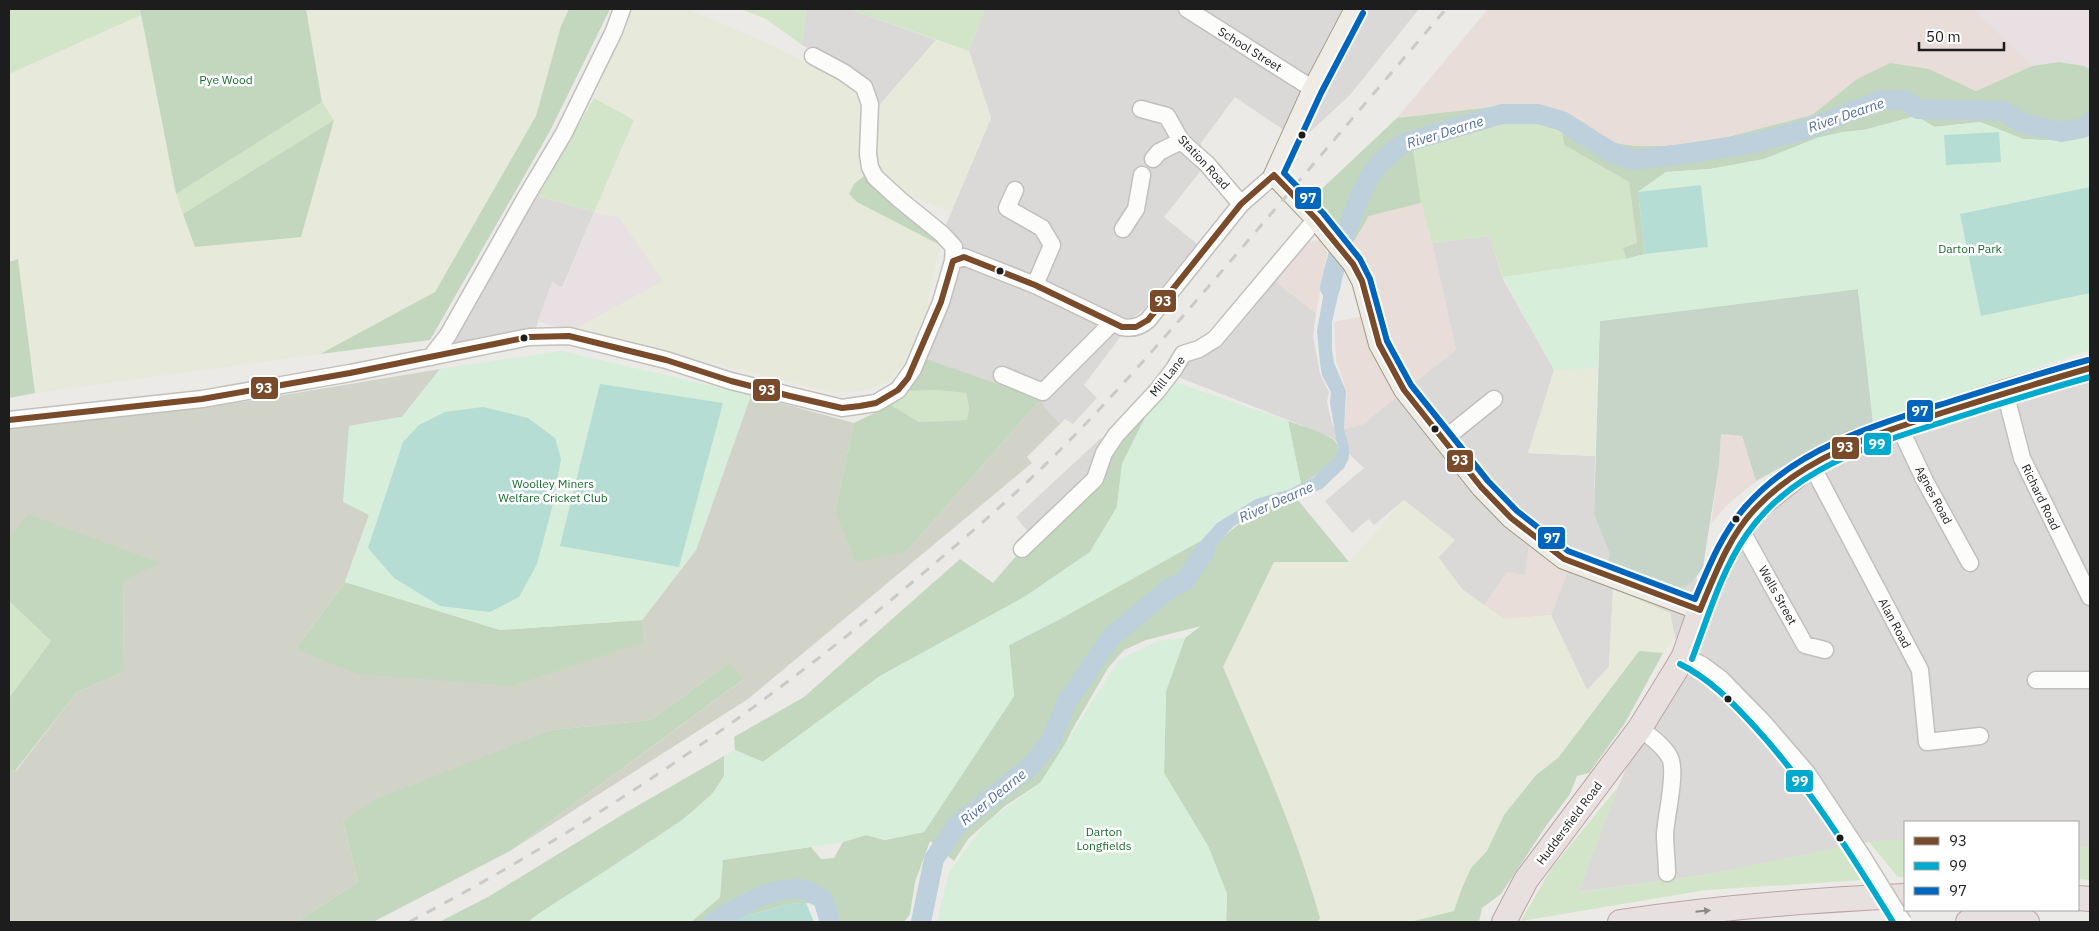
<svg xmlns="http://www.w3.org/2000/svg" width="2099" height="931" font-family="'IBM Plex Sans',sans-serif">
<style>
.residential{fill:#dad9d7}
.commercial{fill:#e8ddd9}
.industrial{fill:#e8e0e3}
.construction{fill:#d2d3c8}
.farmland{fill:#e7eada}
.grass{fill:#d3e5c8}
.forest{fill:#c3d7be}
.cemetery{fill:#c6d5c8}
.park{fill:#d6eeda}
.pitch{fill:#b6ddd3}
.water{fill:#bdd0db}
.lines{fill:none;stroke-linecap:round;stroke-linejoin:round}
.river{stroke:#bdd0db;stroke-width:20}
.minor-casing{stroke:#c1c0be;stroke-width:19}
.major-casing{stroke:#9e9a86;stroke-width:22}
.highway-casing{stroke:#bca1a5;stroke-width:26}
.minor{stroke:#fcfcfb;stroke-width:16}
.major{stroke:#eeece5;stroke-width:20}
.highway{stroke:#e8dfdf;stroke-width:24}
.rail{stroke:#cacac9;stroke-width:3;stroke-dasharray:10 10;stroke-linecap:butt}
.minor-bridge-casing{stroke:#c1c0be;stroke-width:19;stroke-linecap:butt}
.minor-bridge{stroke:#fcfcfb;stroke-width:16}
.bus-1-casing{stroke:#fff;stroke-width:10}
.bus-2-casing{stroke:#fff;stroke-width:10}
.bus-3-casing{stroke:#fff;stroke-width:10}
.bus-1{stroke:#7a4b2a;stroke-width:6}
.bus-2{stroke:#00a9ce;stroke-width:6}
.bus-3{stroke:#0065bd;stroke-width:6}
.oneway{fill:#8d8888}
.bus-dot{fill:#1d1d1d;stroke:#fff;stroke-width:2}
.labels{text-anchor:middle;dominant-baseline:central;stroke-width:5;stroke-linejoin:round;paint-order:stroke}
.street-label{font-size:12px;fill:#1d1d1d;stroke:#fff}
.park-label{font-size:12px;fill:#186e2d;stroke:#fff}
.water-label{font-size:14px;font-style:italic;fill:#556fa1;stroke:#fff}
.line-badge{stroke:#fff;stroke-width:2}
.badge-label{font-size:14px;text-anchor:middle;font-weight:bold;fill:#fff}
</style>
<rect width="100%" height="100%" fill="#ebeae6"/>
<path class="residential" d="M 806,9 L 849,9 L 936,40 L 877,108 L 868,79 L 802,45 Z
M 985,9 L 1419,9 L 1350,95 L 1300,141 L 1235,97 L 1201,143 L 1203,168 L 1164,217 L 1197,244 L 1143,310 L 1113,332 L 1121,336 L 1084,385 L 1097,398 L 1073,424 L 1065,419 L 1060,424 L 1044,406 L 918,357 L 953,261 L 942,234 L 991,118 L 969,51 Z
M 538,196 L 594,212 L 562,288 L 552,283 L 534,333 L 454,345 L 448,342 Z
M 1489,236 L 1504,281 L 1554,370 L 1528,453 L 1595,456 L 1594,514 L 1610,555 L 1693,582 L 1696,578 L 1708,590 L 1740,528 L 1853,449 L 2090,378 L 2090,847 L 2078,847 L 2078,822 L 1905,822 L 1905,840 L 1869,842 L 1710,874 L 1578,892 L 1618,787 L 1681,646 L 1675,637 L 1670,613 L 1613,589 L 1609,667 L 1587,690 L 1551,615 L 1568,570 L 1525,575 L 1507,573 L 1484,605 L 1463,590 L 1438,557 L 1454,540 L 1404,500 L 1374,525 L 1369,519 L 1352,533 L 1325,501 L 1364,468 L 1331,437 L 1178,377 L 1187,358 L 1212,345 L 1226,341 L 1275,281 L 1316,313 L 1313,336 L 1320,374 L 1329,392 L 1327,402 L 1333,427 L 1344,429 L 1456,350 L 1432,243 Z
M 1101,438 L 1112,446 L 1096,486 L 1033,538 L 1016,517 Z"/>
<path class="commercial" d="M 1488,9 L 1974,9 L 2032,66 L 1976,91 L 1929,69 L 1857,79 L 1812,115 L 1724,138 L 1666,146 L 1636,146 L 1607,142 L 1554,113 L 1397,118 Z
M 1421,203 L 1432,243 L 1456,350 L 1362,425 L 1344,429 L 1347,392 L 1336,360 L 1334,322 L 1373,314 L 1350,248 L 1369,216 Z
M 1320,240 L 1327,253 L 1316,313 L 1275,281 L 1308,242 Z
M 1721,434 L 1742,436 L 1756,481 L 1727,505 L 1711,524 L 1719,465 Z
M 1529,543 L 1569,569 L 1551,615 L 1504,619 L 1484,605 L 1507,572 L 1525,575 Z"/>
<path class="industrial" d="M 1974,9 L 2090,9 L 2090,69 L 2084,66 L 2059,62 L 2032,66 Z
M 594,212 L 619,217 L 664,281 L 575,329 L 548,325 L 538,320 L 552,282 L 563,288 Z"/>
<path class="construction" d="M 440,369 L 402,417 L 349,426 L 369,515 L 345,582 L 296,649 L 645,641 L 642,620 L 696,550 L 751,395 L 854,423 L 835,511 L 906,552 L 1041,399 L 1044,406 L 1060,424 L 1027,457 L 1032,463 L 748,699 L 510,851 L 743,680 L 729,663 L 651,720 L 552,730 L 343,821 L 358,882 L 296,922 L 9,922 L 9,769 L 16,771 L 77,692 L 124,672 L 123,581 L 9,538 L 9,428 L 242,402 Z"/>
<path class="farmland" d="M 306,9 L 569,9 L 561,26 L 536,116 L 435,292 L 320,354 L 35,393 L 18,259 L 9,262 L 9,74 L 141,15 L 176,194 L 195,247 L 334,120 L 322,102 Z
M 629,9 L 687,9 L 759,39 L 830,74 L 858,93 L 862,112 L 864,176 L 854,184 L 849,194 L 858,202 L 940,245 L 923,325 L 902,365 L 888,382 L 867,390 L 835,393 L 575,329 L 663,281 L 619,217 L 594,212 L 634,121 L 594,98 Z
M 936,40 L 969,51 L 991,118 L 951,212 L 898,191 L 875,163 L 877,108 Z
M 1598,368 L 1595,456 L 1528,453 L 1554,370 Z
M 1404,500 L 1455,540 L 1438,558 L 1463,590 L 1504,619 L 1551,615 L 1587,690 L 1609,667 L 1613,589 L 1670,613 L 1675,637 L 1663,653 L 1638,651 L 1558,758 L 1535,775 L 1504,815 L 1487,851 L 1471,868 L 1462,888 L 1454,912 L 1410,922 L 1318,922 L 1320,918 L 1307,872 L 1262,759 L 1222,667 L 1274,562 L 1349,562 Z"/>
<path class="grass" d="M 9,9 L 140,9 L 141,15 L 9,74 Z
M 741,9 L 806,9 L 802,45 L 766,19 Z
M 849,9 L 985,9 L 969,51 Z
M 594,98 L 634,120 L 594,212 L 538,196 Z
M 322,102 L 334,120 L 183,214 L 176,194 Z
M 1501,120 L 1536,121 L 1562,133 L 1564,145 L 1629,182 L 1637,243 L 1623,248 L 1626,259 L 1503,277 L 1489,236 L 1432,243 L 1421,203 L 1413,150 Z
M 936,390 L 966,393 L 969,407 L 967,420 L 919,422 L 891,405 L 908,391 Z
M 9,601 L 51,641 L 9,698 Z
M 1618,787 L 1579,892 L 1710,874 L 1839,847 L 1862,880 L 1706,890 L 1521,921 L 1551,869 Z
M 1888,840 L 1905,840 L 1905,877 L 1898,877 L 1869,842 Z
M 2078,847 L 2090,847 L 2090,880 L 2078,879 Z"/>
<path class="forest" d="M 140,9 L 306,9 L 322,102 L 176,194 Z
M 569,9 L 610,9 L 550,131 L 430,340 L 320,354 L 435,292 L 536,116 L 561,26 Z
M 2059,62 L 2084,66 L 2090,69 L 2090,128 L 2062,141 L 2023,139 L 1980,122 L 1934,127 L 1916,116 L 1864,130 L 1843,132 L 1817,138 L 1765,159 L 1710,169 L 1666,172 L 1638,192 L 1645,254 L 1626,259 L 1623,248 L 1637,243 L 1629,182 L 1564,145 L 1562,132 L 1536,121 L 1501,120 L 1413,150 L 1421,203 L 1369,216 L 1350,248 L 1312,198 L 1397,118 L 1519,104 L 1554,113 L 1607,142 L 1636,146 L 1666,146 L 1724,138 L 1812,115 L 1857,79 L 1890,63 L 1929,69 L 1976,91 L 2032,66 Z
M 334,120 L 301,237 L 195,247 L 183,214 Z
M 864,176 L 934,232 L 940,245 L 857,202 L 849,194 L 854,184 Z
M 18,259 L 35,393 L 9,398 L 9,262 Z
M 923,358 L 1041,399 L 906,552 L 856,562 L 835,511 L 854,423 L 891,405 L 919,422 L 967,420 L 969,407 L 966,393 L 936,390 L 908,391 Z
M 1147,414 L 1122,464 L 1117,507 L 1090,552 L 1026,596 L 880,676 L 763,762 L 735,750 L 734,737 L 804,697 L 960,559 L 993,583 L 1022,549 L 1094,479 L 1112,446 Z
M 1288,421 C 1301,426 1319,430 1331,438 C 1354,453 1312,478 1301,484 Z
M 1297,499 L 1349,562 L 1274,562 L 1223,667 C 1258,749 1296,831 1320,918 L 1318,922 L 1226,922 L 1227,894 L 1208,846 L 1164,773 L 1166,691 L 1185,638 L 1201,626 L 1146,640 L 1124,650 L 1108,668 L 1072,730 L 1054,767 L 1043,781 L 1005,806 L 968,839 L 954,861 L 930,841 L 915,882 L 910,914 L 904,922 L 838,922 L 833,902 L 788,904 L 726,922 L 691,922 L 720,897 L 722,860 L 811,847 L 821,859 L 834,858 L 843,842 L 866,835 L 885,840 L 924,832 L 1014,696 L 1009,645 L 1060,619 L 1202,540 L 1193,557 L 1193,573 C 1218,536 1252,508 1297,499 Z
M 28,514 L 160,563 L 123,581 L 124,672 L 77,692 L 15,771 L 9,769 L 9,698 L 51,641 L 9,601 L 9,538 Z
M 345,582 L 500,630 L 642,620 L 645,642 L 512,686 L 357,674 L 296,649 Z
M 1639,651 L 1663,653 L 1625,723 L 1589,773 L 1577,776 L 1570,794 L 1546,826 L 1501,894 L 1482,908 L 1479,922 L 1410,922 L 1454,911 L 1462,888 L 1471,868 L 1487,851 L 1504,815 L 1536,775 L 1558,758 Z
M 729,663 L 744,679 L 510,851 L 373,922 L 296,922 L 358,882 L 343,821 L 376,799 L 552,730 L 651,720 Z
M 724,756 L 724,776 L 713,793 L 684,819 L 528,922 L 439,922 L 488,897 L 625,813 Z"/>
<path class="cemetery" d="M 1858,289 L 1873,422 L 1836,437 L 1756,481 L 1742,436 L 1721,434 L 1719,465 L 1703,567 L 1693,582 L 1683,588 L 1606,568 L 1610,555 L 1594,514 L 1600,321 Z"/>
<path class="park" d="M 1916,116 L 1935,127 L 1980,122 L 2023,139 L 2062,141 L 2090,128 L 2090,350 L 1873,422 L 1858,289 L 1600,321 L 1598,368 L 1554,370 L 1503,277 L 1626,259 L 1645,254 L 1707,247 L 1701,185 L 1638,192 L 1666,172 L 1710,169 L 1764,159 L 1817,138 L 1843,132 L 1864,130 Z
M 561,351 L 751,395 L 696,550 L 642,620 L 500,630 L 345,582 L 369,515 L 343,502 L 349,426 L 402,417 L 440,369 Z
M 1172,381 L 1288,421 L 1301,484 L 1273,495 L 1256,499 L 1217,523 L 1202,540 L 1060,619 L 1009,645 L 1014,696 L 924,832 L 885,840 L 866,835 L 843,842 L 723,860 L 720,897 L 691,922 L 528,922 C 564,892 715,813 724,775 C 726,770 724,762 724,756 L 735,750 L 763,762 L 880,676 L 1026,596 L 1090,552 L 1117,507 L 1122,464 L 1147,414 Z
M 1185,638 L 1166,691 L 1164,773 L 1208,846 L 1227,894 L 1226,922 L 937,922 L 949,872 L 986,823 L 1040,783 L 1119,660 L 1158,641 Z"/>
<path class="pitch" d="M 1999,132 L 2001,162 L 1946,165 L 1944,135 Z
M 1701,185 L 1708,247 L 1645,254 L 1638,192 Z
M 2090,187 L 2090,293 L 1981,316 L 1960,214 Z
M 600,384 L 723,403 L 679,567 L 560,546 Z
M 483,407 L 528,418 L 555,438 L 561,459 L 552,508 L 537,564 L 519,597 L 490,612 L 440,606 L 394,578 L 368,548 L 403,442 L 419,425 L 445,412 Z
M 806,903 L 814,922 L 726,922 L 788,904 Z"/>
<path class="water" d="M 1329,252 L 1343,273 L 1332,322 L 1332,350 L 1334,363 L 1346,391 L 1344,429 L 1349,447 L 1349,458 L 1344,468 L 1322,489 L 1265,508 L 1234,526 L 1204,558 L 1193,573 L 1186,571 L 1202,540 L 1217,523 L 1256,499 L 1290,489 L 1314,477 L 1335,457 L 1338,449 L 1330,403 L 1331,392 L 1322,375 L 1320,363 L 1317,331 L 1329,264 Z"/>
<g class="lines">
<path class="river" d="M 1330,288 C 1337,254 1353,209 1369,178 C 1376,165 1392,151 1404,143 L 1502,114 L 1538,114 L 1562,121 L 1611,152 L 1633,160 L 1684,154 L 1755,143 L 1807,129 L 1882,100 L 1905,100 L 1918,109 L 2004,111 L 2022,123 L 2062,132 L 2083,128 L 2090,122
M 714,922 C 737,908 777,883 805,890 C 811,892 817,896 823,899 L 830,922
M 921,922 L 934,859 L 957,825 L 1031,766 L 1050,742 L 1067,702 L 1111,637 L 1170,588 L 1185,581 L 1205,551"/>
<defs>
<path id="minor" d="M 1187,9 L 1313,89
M 1141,109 L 1167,116 L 1181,141 L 1207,164 L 1241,204
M 1153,159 L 1159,152 L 1181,141
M 1015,190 L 1007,208 L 1042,228 L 1052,245 L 1035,285
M 1123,229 L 1136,209 L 1142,175
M 953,261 L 964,257 L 1035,285 L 1122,327 C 1132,329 1140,327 1148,320 L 1241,204 L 1274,175
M 431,357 L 448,335 L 526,197 L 564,133 L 614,31 L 622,9
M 1002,375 L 1043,392 L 1112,323
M 2005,392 L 2022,458 L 2090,597
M 9,420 L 202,399 L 350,373 L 529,337 L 569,336 L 666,360 L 731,381 L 842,408 L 876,403 L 898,390 L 913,369 L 941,302 L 953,261 L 954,247 L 942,234 L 899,199 L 875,177 L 870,167 L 868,154 L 870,104 L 864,87 L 843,72 L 813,56
M 1899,426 L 1925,481 L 1970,563
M 1443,440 L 1494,399
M 1811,464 L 1920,670 L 1927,742 L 1980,736
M 1740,528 L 1805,645 L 1825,650
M 1022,549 L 1095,479 L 1104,453 L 1116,435 L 1157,391 L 1174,369 L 1183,354 L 1199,349 L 1215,339 L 1316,219
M 1684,656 L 1702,665 L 1721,679 L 1763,722 L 1807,773 L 1862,856
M 2036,680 L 2090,680
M 1640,728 C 1650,737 1664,745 1670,758 C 1677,772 1666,816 1665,834 C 1665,847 1667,860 1667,873"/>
<path id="major" d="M 1355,9 L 1313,89 L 1274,175 L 1316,219 L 1353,264 L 1362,281 L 1379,344 L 1404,390 L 1481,487 L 1511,518 L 1564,559 L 1700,610"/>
<path id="highway" d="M 2078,898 L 2090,899
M 1504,922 L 1526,880 L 1640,728 L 1677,668 L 1684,656 L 1700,610 L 1725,553 L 1754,510 L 1811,464 L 1850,444 L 2005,392 L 2090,368
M 1620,922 C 1715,908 1810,900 1905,896
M 1968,922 L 2027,922"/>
</defs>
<use href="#minor" class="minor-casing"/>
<use href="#major" class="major-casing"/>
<use href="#highway" class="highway-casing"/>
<use href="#minor" class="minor"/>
<use href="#major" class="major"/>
<use href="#highway" class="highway"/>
<path class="rail" d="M 409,922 C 581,832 741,724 891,600 C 945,555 999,510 1049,461 C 1112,399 1170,331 1228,264 C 1301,179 1373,94 1446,9"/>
<defs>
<path id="minor-bridge" d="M 1862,856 L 1903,922"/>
</defs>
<use href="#minor-bridge" class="minor-bridge-casing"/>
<use href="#minor-bridge" class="minor-bridge"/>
<defs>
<path id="bus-1" d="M 9,420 L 202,399 L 350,373 L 529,337 L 569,336 L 666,360 L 731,381 L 790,396 L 842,408 L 860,406 L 876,403 L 898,390 L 908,378 L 941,302 L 953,261 L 964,257 L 1035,285 L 1122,327 L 1136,327 L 1148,320 L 1241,204 L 1274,175 L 1316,219 L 1353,264 L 1362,281 L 1379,344 L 1404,390 L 1481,487 L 1511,518 L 1564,559 L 1700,610 C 1715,575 1728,538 1754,510 C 1805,455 1879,433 1948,411 C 1995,396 2042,382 2090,368"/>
<path id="bus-2" d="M 1692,659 C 1708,617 1721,571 1747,534 C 1794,466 1877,443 1952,419 C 1998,404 2044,390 2090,377
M 1680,664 C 1710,679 1732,702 1755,727 C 1809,786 1851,854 1893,922"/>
<path id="bus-3" d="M 1363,13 L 1321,93 L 1284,173 L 1323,213 L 1360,259 L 1370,279 L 1387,341 L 1411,385 L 1488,481 L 1517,511 L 1568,551 L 1695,599 C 1709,566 1722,533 1746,506 C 1797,448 1875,425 1946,403 C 1993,388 2040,373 2088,360"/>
</defs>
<use href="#bus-1" class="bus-1-casing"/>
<use href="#bus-2" class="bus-2-casing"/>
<use href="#bus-3" class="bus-3-casing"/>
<use href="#bus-1" class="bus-1"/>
<use href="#bus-2" class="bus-2"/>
<use href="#bus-3" class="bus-3"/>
</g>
<defs><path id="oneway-solid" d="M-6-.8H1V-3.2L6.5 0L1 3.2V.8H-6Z" transform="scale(1.25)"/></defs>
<use class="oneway" href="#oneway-solid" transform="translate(1703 911) rotate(-6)"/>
<g class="bus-dot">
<circle cx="1302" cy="135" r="4.5"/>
<circle cx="1000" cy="271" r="4.5"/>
<circle cx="524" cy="338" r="4.5"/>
<circle cx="1435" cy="429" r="4.5"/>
<circle cx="1736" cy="519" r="4.5"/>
<circle cx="1728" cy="699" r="4.5"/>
<circle cx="1840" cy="838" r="4.5"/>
</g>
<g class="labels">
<g class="street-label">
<text transform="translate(1250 49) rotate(32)">School Street</text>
<text transform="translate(1204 162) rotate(47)">Station Road</text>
<text transform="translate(1167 376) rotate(-51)">Mill Lane</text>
<text transform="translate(1934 495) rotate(62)">Agnes Road</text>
<text transform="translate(2041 497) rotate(64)">Richard Road</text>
<text transform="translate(1778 595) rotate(61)">Wells Street</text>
<text transform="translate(1895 623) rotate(62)">Alan Road</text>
<text transform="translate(1569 823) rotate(-53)">Huddersfield Road</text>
</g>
<g class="park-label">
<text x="226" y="79">Pye Wood</text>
<text x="1970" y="248">Darton Park</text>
<text x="553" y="483">Woolley Miners<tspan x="553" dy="14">Welfare Cricket Club</tspan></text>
<text x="1104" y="831">Darton<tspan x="1104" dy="14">Longfields</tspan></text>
</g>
<g class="water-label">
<text transform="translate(1846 115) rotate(-19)">River Dearne</text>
<text transform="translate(1445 132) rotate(-17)">River Dearne</text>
<text transform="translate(1276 502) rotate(-24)">River Dearne</text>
<text transform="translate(993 797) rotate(-39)">River Dearne</text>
</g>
</g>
<g class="line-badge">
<rect x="1294" y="186" width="28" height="24" rx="5" fill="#0065bd"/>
<rect x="1149" y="289" width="28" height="24" rx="5" fill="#7a4b2a"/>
<rect x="250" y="376" width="29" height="24" rx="5" fill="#7a4b2a"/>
<rect x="752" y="378" width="29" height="24" rx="5" fill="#7a4b2a"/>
<rect x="1906" y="399" width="28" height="24" rx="5" fill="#0065bd"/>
<rect x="1863" y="432" width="29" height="24" rx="5" fill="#00a9ce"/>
<rect x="1831" y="436" width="29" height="24" rx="5" fill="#7a4b2a"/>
<rect x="1446" y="449" width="28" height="24" rx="5" fill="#7a4b2a"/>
<rect x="1537" y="526" width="29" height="24" rx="5" fill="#0065bd"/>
<rect x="1785" y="769" width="29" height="24" rx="5" fill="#00a9ce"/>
</g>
<g class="badge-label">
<text x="1308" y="203">97</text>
<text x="1163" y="306">93</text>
<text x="264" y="393">93</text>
<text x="767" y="395">93</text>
<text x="1920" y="416">97</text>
<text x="1877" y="449">99</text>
<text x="1845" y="452">93</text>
<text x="1460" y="465">93</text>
<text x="1552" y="543">97</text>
<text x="1800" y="786">99</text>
</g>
<rect width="2099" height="931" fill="none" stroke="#1d1d1d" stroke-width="20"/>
<rect x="1904" y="821" width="175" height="90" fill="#ffffff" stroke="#a5a5a5"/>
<rect x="1914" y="837" width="25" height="8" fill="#7a4b2a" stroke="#a5a5a5"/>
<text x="1949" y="846" font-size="15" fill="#1d1d1d">93</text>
<rect x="1914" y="862" width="25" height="8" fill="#00a9ce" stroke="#a5a5a5"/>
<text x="1949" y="871" font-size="15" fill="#1d1d1d">99</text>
<rect x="1914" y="887" width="25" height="8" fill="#0065bd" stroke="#a5a5a5"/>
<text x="1949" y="896" font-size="15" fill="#1d1d1d">97</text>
<path d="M1919 42v8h85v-8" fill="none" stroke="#1d1d1d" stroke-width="2.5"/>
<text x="1926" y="42" font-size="15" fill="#1d1d1d" stroke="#ffffff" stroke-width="4" paint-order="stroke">50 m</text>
</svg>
